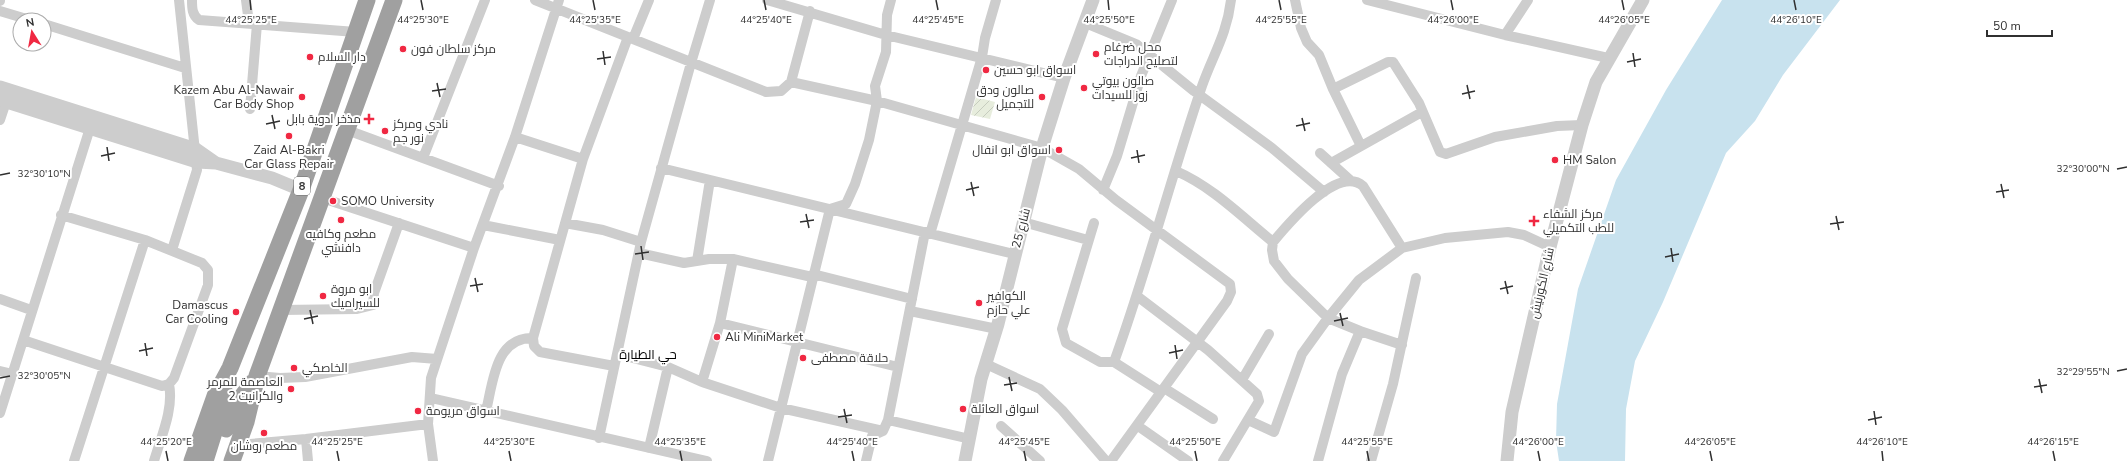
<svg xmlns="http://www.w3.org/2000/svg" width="2127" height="461" font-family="'Nunito Sans',Cairo,sans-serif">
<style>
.garden{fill:url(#garden-furrows)}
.water{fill:#c8e2ee}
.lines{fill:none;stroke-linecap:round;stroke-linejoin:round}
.minor{stroke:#cdcdcd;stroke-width:10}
.tertiary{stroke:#cdcdcd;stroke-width:13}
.trunk{stroke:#a0a0a0;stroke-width:17}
.ticks{fill:none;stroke:#303030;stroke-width:1.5}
.poi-dot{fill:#f02842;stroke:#fff;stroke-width:1.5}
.labels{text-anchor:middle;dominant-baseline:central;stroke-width:4;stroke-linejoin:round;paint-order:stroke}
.shield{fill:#fff;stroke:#6e6e6e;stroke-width:1}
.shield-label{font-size:11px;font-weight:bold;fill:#303030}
.poi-label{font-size:12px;fill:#303030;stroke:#fff;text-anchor:start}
.street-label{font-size:12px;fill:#303030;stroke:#fff}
.neighbourhood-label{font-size:13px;fill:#000;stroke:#fff}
.ticks-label{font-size:10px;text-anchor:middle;fill:#303030;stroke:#fff;stroke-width:4;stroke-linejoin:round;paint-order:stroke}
</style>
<defs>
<pattern id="garden-furrows" width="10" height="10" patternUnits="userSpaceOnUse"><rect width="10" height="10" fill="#e7eddd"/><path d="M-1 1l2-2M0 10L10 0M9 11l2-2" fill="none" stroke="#c6ccbe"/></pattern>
</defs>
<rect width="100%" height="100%" fill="#fff"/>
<path class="garden" d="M 976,97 L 995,102 L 990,119 L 971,115 Z"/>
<path class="water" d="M 1722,0 L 1840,0 L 1783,75 L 1755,121 L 1726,153 L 1663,302 L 1635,361 L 1626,409 L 1625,461 L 1559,461 L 1556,441 L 1557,404 L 1578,289 L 1616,180 L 1666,90 Z"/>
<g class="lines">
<path class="minor" d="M 192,0 C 192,8 192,15 199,20 L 356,32
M 246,0 L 249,23
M 535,0 L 766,92 L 781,91 L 791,82 L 810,11
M 767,0 L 886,35 L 1064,78
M 1295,0 L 1301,28 L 1307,42 L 1319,55 L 1333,89 L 1361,146
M 1367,0 L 1505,35 L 1608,58
M 0,1 L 0,0
M 0,11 L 30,20
M 1085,23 L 1136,44 L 1194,91 L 1272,148 L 1324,192
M 44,24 L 185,68
M 1505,35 L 1528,0
M 633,39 L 649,0
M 791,82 L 877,101 L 1042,148 L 1079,169 L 1116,200 L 1230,284 L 1231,292 L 1227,301 L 1111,461
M 1333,89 L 1388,62 L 1393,62 L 1419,103 L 1440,152 L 1446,154 L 1495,137 L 1557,126 L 1582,125
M 250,109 L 257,24
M 0,120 L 6,102
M 347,130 L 499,186
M 515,137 L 583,159
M 1320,153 L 1350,180
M 423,158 L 485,0
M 1331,163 L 1422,112
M 661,168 L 1014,254
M 1176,171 C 1213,187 1242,217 1273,242 L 1272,250 L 1274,261 L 1288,279 L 1328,318 L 1360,331
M 1103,190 L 1117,156 L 1141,76 L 1172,0
M 322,198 L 474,248
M 1023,222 L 1088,240
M 565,223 L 603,230 L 641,242
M 1094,223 L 1062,329 L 1066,343 L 1100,362 L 1114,362 L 1161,392
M 483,225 L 560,240
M 930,234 L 982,57 L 985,38 L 996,0
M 1273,242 C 1288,224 1338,164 1363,186 L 1402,248
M 172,250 L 197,170 L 179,0
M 639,253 L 684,263 L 709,259 L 733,259 L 812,277
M 733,259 L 720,323 L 702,382 L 781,408 L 883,431
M 697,261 L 710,180
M 813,274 L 912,299
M 1137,296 L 1208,350 L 1257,394 L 1259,401 L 1223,461
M 0,299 L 31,310
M 281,310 L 357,309 L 373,305 L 374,293 L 399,223
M 910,311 L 997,329
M 720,323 L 898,367
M 23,340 L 162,386 L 169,384 L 174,378 L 208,285 L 208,270 L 202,263 L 145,240 L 61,215
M 617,354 L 668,367 L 702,382
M 1114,362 C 1147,271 1171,177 1202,86 C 1213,55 1227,34 1231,0
M 986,364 L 1040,389 L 1062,410 L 1106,461
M 614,366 L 540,352 L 534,346 L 533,338 L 583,159 L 628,37
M 0,371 L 13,374
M 257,376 L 280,378 L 305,377 L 412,357 L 437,359
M 1242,380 L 1269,334
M 1164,388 L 1213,419
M 431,398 L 707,461
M 486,411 C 493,383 495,337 533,338
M 0,413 L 90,128
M 888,420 L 970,439
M 1248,420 L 1274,432 L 1302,354 L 1328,318 L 1359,280 L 1402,248 L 1445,238 L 1508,232 L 1524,235 L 1550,247
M 1001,426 L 1040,461
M 1138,426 L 1188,461
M 599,438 L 641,242 L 691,63 L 710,0
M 306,439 L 308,461
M 238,445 L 306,439 L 428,424
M 649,448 L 668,367
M 74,461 L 145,240
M 154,461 C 161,437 174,409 169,384
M 433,461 L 428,424 L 431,378 L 474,248 L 515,137 L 559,0
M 768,461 L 830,209 L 846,204 L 855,184 L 869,140 L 877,101 L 875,86 L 886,52 L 887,15 L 891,0
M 866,461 L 872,436 L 883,431 L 888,420 L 925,232
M 1318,461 L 1342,374 L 1360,331 L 1402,345
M 1371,461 L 1393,384 L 1416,278"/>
<path class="tertiary" d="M 0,87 L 196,149 L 216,163 L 272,178 L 301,190
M 0,100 L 197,162 L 216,163
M 965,461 L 981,379 L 998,324 L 1042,148 L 1064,78 L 1093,0
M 1507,461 L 1512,412 L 1550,247 L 1582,125 L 1596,82 L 1643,0"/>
<path class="trunk" d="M 226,429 L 237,403 L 252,383
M 192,461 L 215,396 L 230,368 L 301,190 L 367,0
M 205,461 L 226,394
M 232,461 L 246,422 L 257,376 L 394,0"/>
</g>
<path class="ticks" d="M 250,0 L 251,10M 421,0 L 423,10M 593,0 L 595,10M 764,0 L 766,10M 936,0 L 938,10M 1108,0 L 1109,10M 1279,0 L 1281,10M 1451,0 L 1453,10M 1622,0 L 1624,10M 1794,0 L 1796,10M 603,51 L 605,65M 1633,53 L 1635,67M 597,59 L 611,57M 1627,62 L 1641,59M 437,83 L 440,97M 1467,85 L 1470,99M 432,91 L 446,89M 1462,94 L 1475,91M 272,115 L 275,129M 1302,118 L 1305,131M 266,124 L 280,121M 1296,126 L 1310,123M 107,147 L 109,161M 1137,150 L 1139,163M 101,156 L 115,153M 1131,158 L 1145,155M 2117,169 L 2127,167M 0,175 L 10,173M 971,182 L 974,196M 2001,184 L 2004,198M 966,190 L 979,187M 1996,192 L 2009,190M 806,214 L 809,228M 1836,216 L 1839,230M 800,222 L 814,220M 1830,224 L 1844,222M 641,246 L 643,260M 1671,248 L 1673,262M 635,254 L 649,252M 1665,257 L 1679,254M 475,278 L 478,292M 1505,281 L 1508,294M 470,286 L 483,284M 1500,289 L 1513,286M 310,310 L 313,324M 1340,313 L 1343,326M 304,319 L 318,316M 1334,321 L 1348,318M 145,343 L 147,356M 1175,345 L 1177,359M 139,351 L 153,348M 1169,353 L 1183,350M 2117,371 L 2127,369M 1009,377 L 1012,391M 0,378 L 10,376M 2039,379 L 2042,393M 1004,385 L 1017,383M 2034,387 L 2047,385M 844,409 L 847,423M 1874,411 L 1876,425M 838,417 L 852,415M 1868,420 L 1882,417M 166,451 L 168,461M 337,451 L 339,461M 509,451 L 511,461M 680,451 L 682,461M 852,451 L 854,461M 1024,451 L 1026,461M 1195,451 L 1197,461M 1367,451 L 1369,461M 1538,451 L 1540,461M 1710,451 L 1712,461M 1882,451 L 1883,461M 2053,451 L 2055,461"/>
<g class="poi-dot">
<circle cx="403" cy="49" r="4"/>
<circle cx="1096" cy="54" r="4"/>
<circle cx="310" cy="57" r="4"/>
<circle cx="986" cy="70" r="4"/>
<circle cx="1084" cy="88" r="4"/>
<circle cx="302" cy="97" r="4"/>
<circle cx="1042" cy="97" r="4"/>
<path d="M367 113h4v4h4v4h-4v4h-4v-4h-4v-4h4z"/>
<circle cx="385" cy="131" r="4"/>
<circle cx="289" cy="136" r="4"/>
<circle cx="1059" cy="150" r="4"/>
<circle cx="1555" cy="160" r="4"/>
<circle cx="333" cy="201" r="4"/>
<circle cx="341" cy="220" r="4"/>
<path d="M1532 215h4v4h4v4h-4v4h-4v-4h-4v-4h4z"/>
<circle cx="323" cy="296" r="4"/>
<circle cx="979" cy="303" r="4"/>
<circle cx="236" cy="312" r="4"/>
<circle cx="717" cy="337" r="4"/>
<circle cx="803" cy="358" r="4"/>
<circle cx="294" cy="368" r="4"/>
<circle cx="291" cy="389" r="4"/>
<circle cx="963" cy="409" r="4"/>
<circle cx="418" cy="411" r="4"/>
<circle cx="264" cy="433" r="4"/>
</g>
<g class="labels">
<rect class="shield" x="294" y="177" width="16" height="18" rx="3"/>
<g class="shield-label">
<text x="302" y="186">8</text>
</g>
<g class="poi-label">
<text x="1104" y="47">محل ضرغام<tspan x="1104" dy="14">لتصليح الدراجات</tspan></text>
<text x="411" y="49">مركز سلطان فون</text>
<text x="318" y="57">دار السلام</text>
<text x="994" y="70">اسواق ابو حسين</text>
<text x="1092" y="81">صالون بيوتي<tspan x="1092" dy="14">زوز للسيدات</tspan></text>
<text x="294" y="90" text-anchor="end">Kazem Abu Al-Nawair<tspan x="294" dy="14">Car Body Shop</tspan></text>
<text x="1034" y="90" text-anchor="end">صالون ودق<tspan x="1034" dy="14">للتجميل</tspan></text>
<text x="361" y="119" text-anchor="end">مذخر ادوية بابل</text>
<text x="393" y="124">نادي ومركز<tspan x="393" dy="14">نور جم</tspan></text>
<text x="289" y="150" text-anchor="middle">Zaid Al-Bakri<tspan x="289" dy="14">Car Glass Repair</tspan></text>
<text x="1051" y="150" text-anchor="end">اسواق ابو انفال</text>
<text x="1563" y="160">HM Salon</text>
<text x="341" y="201">SOMO University</text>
<text x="1543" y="214">مركز الشفاء<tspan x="1543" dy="14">للطب التكميلي</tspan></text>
<text x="341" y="234" text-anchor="middle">مطعم وكافيه<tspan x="341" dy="14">دافنشي</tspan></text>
<text x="331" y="289">ابو مروة<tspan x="331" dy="14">للسيراميك</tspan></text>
<text x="987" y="296">الكوافير<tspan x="987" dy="14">علي حازم</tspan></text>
<text x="228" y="305" text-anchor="end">Damascus<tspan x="228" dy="14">Car Cooling</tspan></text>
<text x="725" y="337">Ali MiniMarket</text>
<text x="811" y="358">حلاقة مصطفى</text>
<text x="302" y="368">الخاصكي</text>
<text x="283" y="382" text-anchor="end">العاصمة للمرمر<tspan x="283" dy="14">والكرانيت 2</tspan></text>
<text x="971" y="409">اسواق العائلة</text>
<text x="426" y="411">اسواق مريومة</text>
<text x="264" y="446" text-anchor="middle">مطعم روشان</text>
</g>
<g class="street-label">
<text transform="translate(1021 228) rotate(-75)">شارع 25</text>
<text transform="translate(1542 283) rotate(-77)">شارع الكورنيش</text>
</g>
<g class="neighbourhood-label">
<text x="648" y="355">حي الطيارة</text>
</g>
</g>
<g class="ticks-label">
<text x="251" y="23">44°25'25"E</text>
<text x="423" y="23">44°25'30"E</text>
<text x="595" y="23">44°25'35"E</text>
<text x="766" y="23">44°25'40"E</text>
<text x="938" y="23">44°25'45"E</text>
<text x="1109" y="23">44°25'50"E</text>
<text x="1281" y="23">44°25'55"E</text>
<text x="1453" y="23">44°26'00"E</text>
<text x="1624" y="23">44°26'05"E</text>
<text x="1796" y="23">44°26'10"E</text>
<text x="2083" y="172">32°30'00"N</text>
<text x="44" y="177">32°30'10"N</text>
<text x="2083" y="375">32°29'55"N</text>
<text x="44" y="379">32°30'05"N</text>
<text x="166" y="445">44°25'20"E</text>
<text x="337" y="445">44°25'25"E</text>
<text x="509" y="445">44°25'30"E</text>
<text x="680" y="445">44°25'35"E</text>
<text x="852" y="445">44°25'40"E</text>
<text x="1024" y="445">44°25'45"E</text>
<text x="1195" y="445">44°25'50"E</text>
<text x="1367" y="445">44°25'55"E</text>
<text x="1538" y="445">44°26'00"E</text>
<text x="1710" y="445">44°26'05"E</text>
<text x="1882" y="445">44°26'10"E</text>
<text x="2053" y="445">44°26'15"E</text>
</g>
<g transform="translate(32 32) rotate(349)"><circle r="19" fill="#ffffff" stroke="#acacac"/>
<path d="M0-3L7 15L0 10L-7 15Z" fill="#f02842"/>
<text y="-6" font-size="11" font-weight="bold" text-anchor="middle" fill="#303030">N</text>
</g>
<path d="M1987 30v6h65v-6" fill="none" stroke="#303030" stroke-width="2"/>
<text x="1993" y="30" font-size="12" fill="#303030" stroke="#ffffff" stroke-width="3" paint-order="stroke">50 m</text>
</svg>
